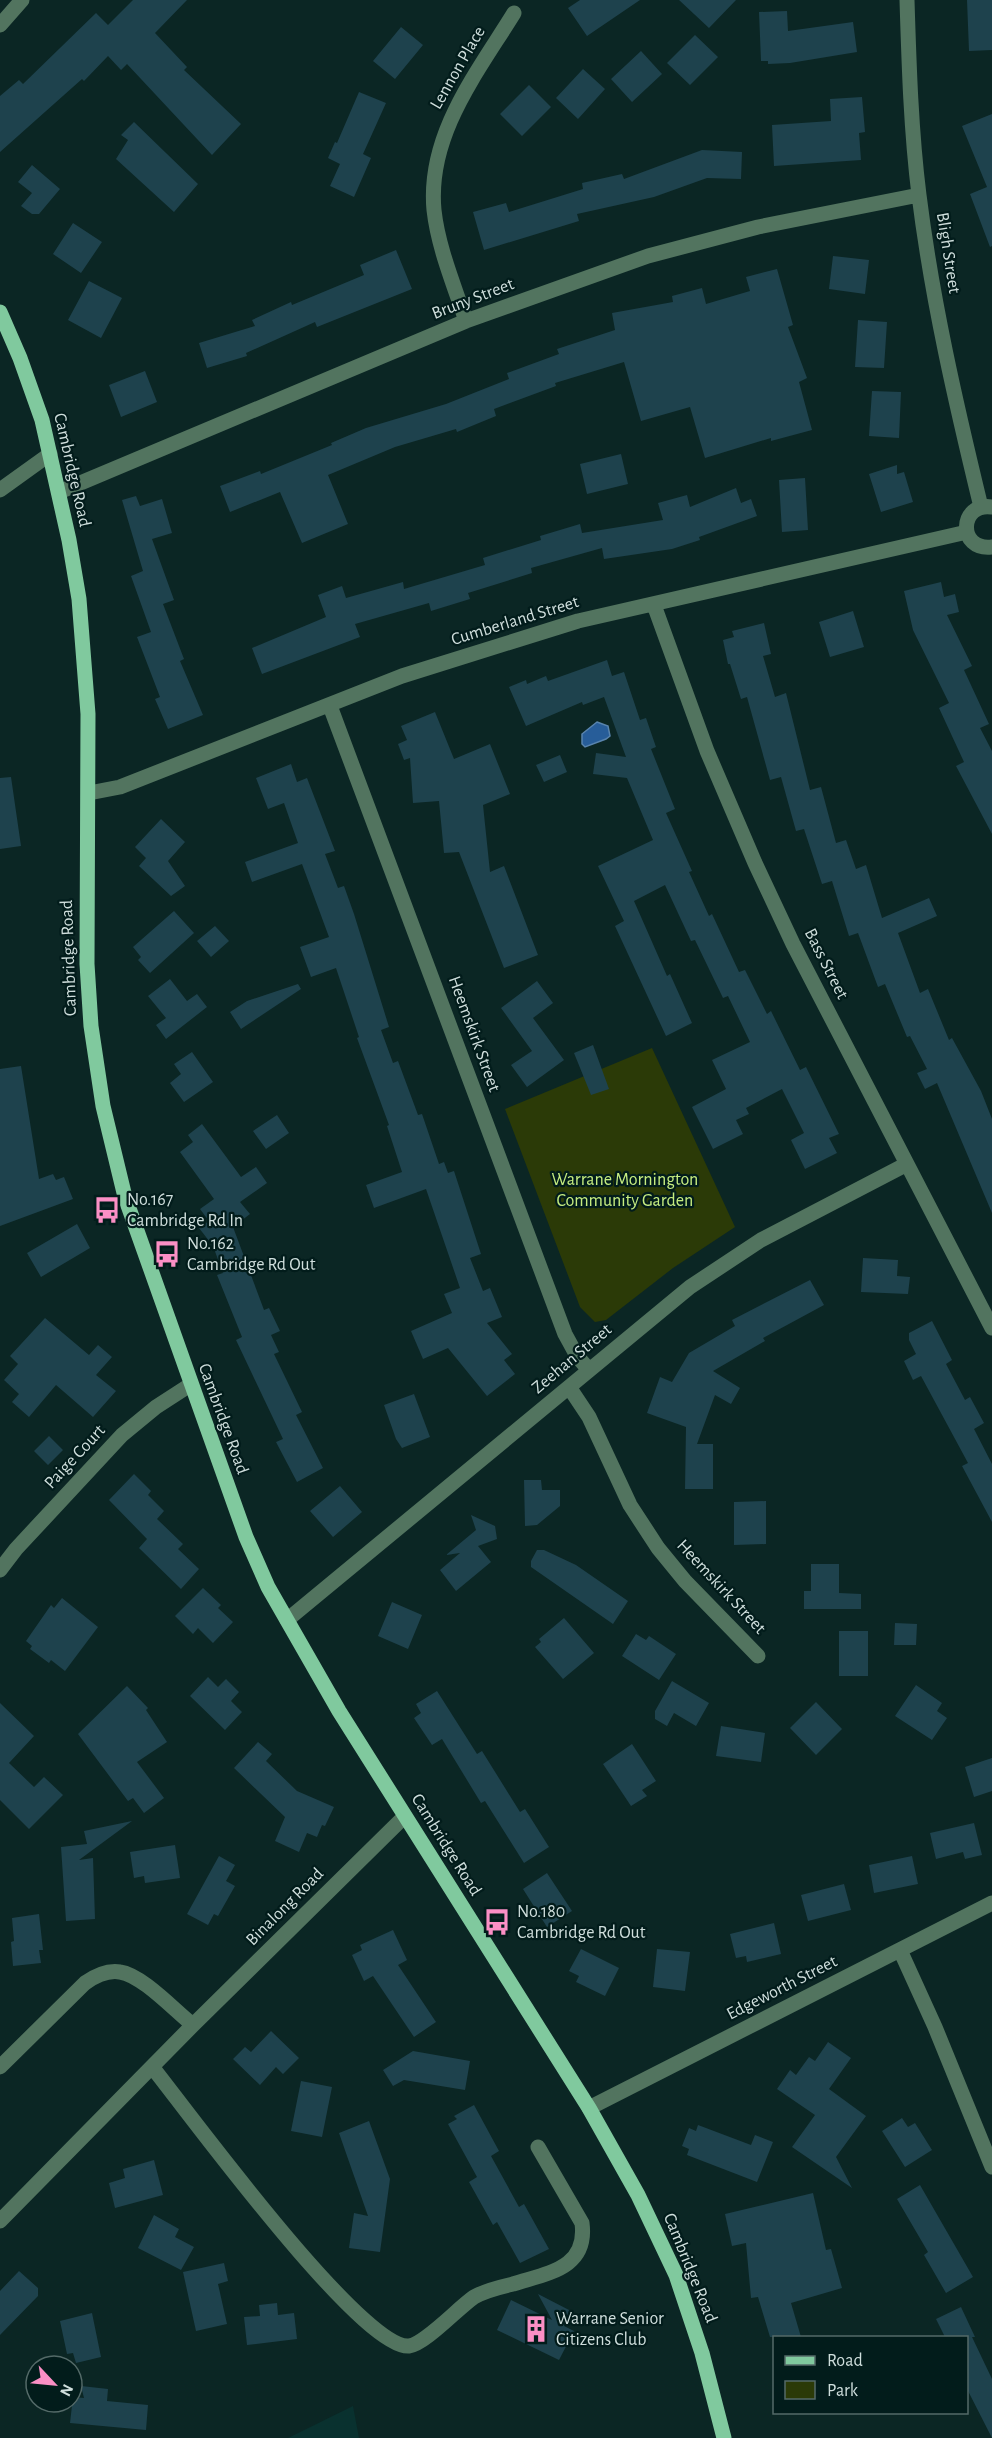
<svg xmlns="http://www.w3.org/2000/svg" width="992" height="2438" font-family="'Alegreya Sans',sans-serif">
<style>
.built{fill:#09312f}
.green{fill:#2b3a07}
.water{fill:#275d99;stroke:#5984ad;stroke-width:1.5}
.building{fill:#1e424d}
.lines{fill:none;stroke-linecap:round;stroke-linejoin:round}
.minor{stroke:#52745f;stroke-width:15}
.major{stroke:#80c99e;stroke-width:15}
.labels{text-anchor:middle;dominant-baseline:central;stroke-width:4.5;stroke-linejoin:round;paint-order:stroke}
.street-label{font-size:18px;fill:#cfdedc;stroke:#021c1b}
.park-label{font-size:18px;fill:#c6ed80;stroke:#021c1b}
.poi-label{font-size:18px;fill:#cfdedc;stroke:#021c1b;text-anchor:start}
</style>
<rect width="100%" height="100%" fill="#0b2624"/>
<path class="built" d="M 353,2406 L 359,2438 L 288,2438 Z"/>
<path class="green" d="M 652,1048 L 735,1227 L 673,1268 L 606,1320 L 595,1322 L 580,1307 L 505,1109 Z"/>
<path class="water" d="M 597,722 L 608,726 L 610,736 L 606,739 L 585,747 L 582,744 L 582,734 Z"/>
<path class="building" d="M 133,0 L 187,0 L 155,33 L 187,67 L 184,70 L 241,124 L 212,155 L 127,64 L 121,70 L 108,56 L 84,81 L 82,79 L 0,152 L 0,96 L 19,80 L 23,84 L 96,13 L 108,25 Z
M 580,0 L 640,0 L 587,36 L 568,8 Z
M 679,0 L 736,0 L 709,28 Z
M 967,0 L 992,0 L 992,50 L 969,51 Z
M 787,11 L 788,31 L 853,22 L 857,52 L 790,63 L 768,64 L 768,61 L 761,61 L 759,12 Z
M 401,27 L 423,45 L 395,79 L 373,61 Z
M 695,35 L 718,57 L 690,85 L 667,63 Z
M 641,51 L 662,74 L 632,102 L 611,79 Z
M 583,69 L 605,89 L 578,119 L 556,98 Z
M 529,85 L 551,107 L 522,136 L 500,114 Z
M 359,92 L 386,103 L 363,154 L 371,158 L 354,197 L 330,186 L 340,164 L 328,158 L 335,142 L 337,143 Z
M 862,97 L 865,132 L 859,133 L 861,160 L 774,166 L 772,125 L 831,121 L 830,99 Z
M 992,114 L 992,246 L 990,247 L 970,194 L 987,187 L 962,126 Z
M 134,122 L 198,184 L 174,212 L 116,159 L 128,140 L 121,135 Z
M 702,150 L 742,152 L 741,179 L 707,178 L 654,197 L 577,214 L 579,221 L 484,250 L 473,212 L 506,203 L 509,212 L 583,189 L 582,183 L 622,174 L 624,179 Z
M 32,165 L 60,189 L 39,214 L 32,214 L 21,206 L 32,193 L 18,182 Z
M 73,223 L 102,242 L 81,273 L 53,254 Z
M 396,250 L 412,289 L 317,327 L 315,322 L 246,353 L 247,356 L 207,368 L 199,343 L 255,326 L 252,320 L 291,302 L 292,305 L 364,275 L 360,265 Z
M 833,256 L 869,260 L 865,294 L 829,289 Z
M 777,269 L 793,325 L 788,327 L 807,378 L 799,382 L 812,430 L 771,441 L 771,438 L 705,458 L 690,407 L 641,421 L 624,362 L 555,383 L 556,386 L 494,409 L 496,416 L 457,432 L 456,429 L 395,447 L 328,475 L 348,524 L 302,543 L 280,492 L 230,512 L 220,486 L 260,471 L 261,474 L 332,445 L 331,443 L 366,428 L 446,404 L 509,379 L 507,373 L 559,354 L 557,349 L 615,330 L 612,313 L 673,302 L 672,296 L 702,288 L 706,304 L 750,291 L 746,277 Z
M 89,281 L 122,298 L 101,338 L 68,320 Z
M 858,320 L 887,322 L 884,368 L 855,367 Z
M 145,371 L 157,402 L 121,417 L 109,385 Z
M 872,391 L 901,392 L 899,438 L 869,436 Z
M 621,454 L 628,484 L 587,494 L 580,464 Z
M 897,465 L 897,474 L 904,472 L 913,502 L 881,512 L 869,474 Z
M 805,478 L 808,530 L 782,532 L 779,480 Z
M 736,488 L 741,503 L 751,499 L 757,516 L 699,537 L 700,540 L 672,549 L 604,559 L 602,548 L 531,568 L 532,573 L 468,593 L 470,599 L 431,611 L 429,603 L 355,624 L 360,637 L 262,674 L 252,648 L 326,617 L 318,595 L 342,586 L 346,598 L 403,582 L 404,589 L 485,565 L 483,558 L 541,540 L 540,536 L 580,524 L 582,533 L 663,520 L 658,503 L 687,495 L 690,507 Z
M 136,496 L 140,506 L 162,499 L 172,533 L 152,539 L 174,600 L 163,604 L 184,659 L 180,661 L 203,715 L 168,729 L 155,699 L 160,697 L 137,637 L 151,632 L 131,576 L 143,571 L 122,500 Z
M 941,582 L 944,597 L 955,594 L 959,612 L 947,615 L 972,666 L 964,670 L 989,724 L 980,728 L 992,751 L 992,834 L 956,766 L 964,762 L 939,708 L 949,703 L 913,630 L 904,591 Z
M 853,611 L 864,647 L 830,657 L 819,622 Z
M 764,623 L 771,654 L 763,656 L 775,697 L 786,693 L 810,790 L 821,787 L 836,843 L 846,840 L 856,869 L 866,865 L 882,918 L 929,898 L 937,916 L 898,933 L 920,993 L 928,989 L 949,1040 L 952,1038 L 981,1091 L 992,1119 L 992,1213 L 937,1083 L 925,1089 L 917,1073 L 927,1069 L 910,1036 L 907,1037 L 885,984 L 878,987 L 858,933 L 849,936 L 832,881 L 822,884 L 804,829 L 796,831 L 781,777 L 770,780 L 747,697 L 741,699 L 730,664 L 728,664 L 723,640 L 734,637 L 732,631 Z
M 607,660 L 612,676 L 624,672 L 640,720 L 646,718 L 656,747 L 651,749 L 675,809 L 666,813 L 692,871 L 689,872 L 709,916 L 712,914 L 739,972 L 745,970 L 767,1014 L 771,1011 L 800,1070 L 806,1067 L 839,1134 L 829,1138 L 837,1153 L 805,1169 L 791,1140 L 804,1133 L 782,1089 L 746,1108 L 749,1114 L 736,1120 L 743,1134 L 713,1149 L 692,1107 L 726,1089 L 712,1060 L 750,1042 L 728,996 L 723,998 L 695,940 L 691,941 L 665,885 L 634,901 L 667,976 L 670,974 L 692,1023 L 666,1036 L 615,926 L 624,921 L 598,866 L 653,840 L 627,778 L 593,774 L 596,753 L 626,757 L 604,697 L 583,705 L 582,702 L 526,726 L 509,687 L 526,680 L 527,684 L 546,676 L 548,681 Z
M 435,712 L 454,759 L 490,744 L 510,794 L 483,805 L 490,872 L 504,866 L 538,955 L 504,968 L 459,852 L 444,853 L 439,801 L 413,803 L 410,758 L 404,760 L 398,744 L 407,740 L 401,726 Z
M 560,755 L 567,772 L 544,782 L 536,765 Z
M 291,764 L 297,782 L 307,778 L 335,851 L 325,854 L 338,888 L 344,886 L 354,914 L 389,1027 L 381,1030 L 393,1063 L 398,1061 L 418,1115 L 422,1114 L 439,1164 L 444,1162 L 448,1173 L 454,1171 L 481,1254 L 470,1258 L 483,1291 L 490,1288 L 502,1317 L 487,1323 L 512,1354 L 504,1360 L 515,1374 L 487,1396 L 448,1348 L 423,1359 L 411,1331 L 452,1313 L 444,1294 L 460,1288 L 426,1189 L 374,1208 L 366,1185 L 402,1172 L 387,1126 L 389,1125 L 357,1038 L 359,1037 L 336,968 L 311,977 L 300,947 L 329,937 L 302,864 L 252,882 L 245,862 L 298,843 L 284,803 L 268,809 L 256,778 Z
M 11,777 L 21,846 L 0,849 L 0,778 Z
M 161,819 L 185,842 L 168,861 L 185,886 L 171,896 L 139,866 L 146,858 L 135,847 Z
M 174,911 L 194,933 L 150,973 L 138,960 L 141,957 L 133,947 Z
M 215,926 L 229,941 L 211,957 L 197,941 Z
M 170,979 L 187,1001 L 197,994 L 207,1007 L 166,1039 L 156,1025 L 166,1018 L 148,996 Z
M 537,981 L 553,1003 L 533,1018 L 564,1060 L 527,1087 L 511,1065 L 532,1051 L 501,1008 Z
M 298,984 L 301,989 L 241,1029 L 230,1012 L 247,1001 Z
M 593,1045 L 609,1089 L 591,1095 L 574,1053 Z
M 192,1052 L 213,1082 L 184,1102 L 170,1083 L 181,1074 L 174,1064 Z
M 21,1066 L 39,1179 L 53,1174 L 56,1180 L 64,1177 L 73,1199 L 0,1226 L 0,1069 Z
M 277,1115 L 289,1133 L 266,1149 L 253,1131 Z
M 202,1124 L 241,1177 L 256,1167 L 267,1183 L 240,1202 L 250,1214 L 233,1227 L 264,1310 L 269,1308 L 280,1331 L 271,1335 L 279,1352 L 274,1354 L 302,1412 L 296,1415 L 323,1468 L 297,1482 L 276,1442 L 283,1439 L 236,1340 L 242,1337 L 217,1275 L 223,1273 L 213,1246 L 199,1228 L 209,1221 L 200,1209 L 214,1199 L 180,1152 L 193,1142 L 188,1135 Z
M 77,1224 L 90,1248 L 41,1277 L 27,1253 Z
M 863,1258 L 898,1260 L 897,1276 L 910,1277 L 908,1294 L 861,1292 Z
M 810,1280 L 824,1305 L 763,1338 L 765,1341 L 713,1371 L 740,1388 L 731,1404 L 715,1395 L 697,1444 L 713,1444 L 713,1489 L 685,1489 L 686,1427 L 647,1413 L 660,1377 L 672,1382 L 689,1353 L 735,1326 L 732,1320 Z
M 45,1318 L 89,1355 L 98,1345 L 112,1357 L 96,1375 L 116,1391 L 93,1417 L 56,1385 L 29,1417 L 12,1402 L 19,1394 L 4,1380 L 18,1364 L 10,1356 Z
M 932,1321 L 952,1360 L 946,1364 L 965,1400 L 970,1397 L 984,1423 L 974,1429 L 992,1464 L 992,1522 L 962,1466 L 968,1463 L 921,1376 L 913,1380 L 904,1361 L 916,1354 L 909,1340 L 909,1333 Z
M 414,1394 L 430,1437 L 402,1448 L 396,1439 L 384,1405 Z
M 49,1436 L 63,1450 L 48,1465 L 34,1451 Z
M 134,1474 L 151,1491 L 148,1495 L 164,1511 L 157,1519 L 183,1544 L 178,1549 L 199,1569 L 181,1589 L 139,1548 L 147,1539 L 109,1500 Z
M 524,1480 L 541,1480 L 542,1490 L 560,1490 L 560,1506 L 537,1525 L 525,1526 Z
M 340,1486 L 362,1512 L 333,1537 L 310,1511 Z
M 766,1501 L 766,1544 L 734,1545 L 734,1502 Z
M 471,1515 L 495,1526 L 497,1539 L 478,1546 L 491,1562 L 456,1591 L 440,1570 L 460,1553 L 446,1555 L 476,1530 Z
M 537,1550 L 544,1550 L 576,1565 L 628,1601 L 613,1624 L 531,1567 L 531,1561 Z
M 811,1564 L 839,1564 L 839,1593 L 861,1594 L 861,1609 L 804,1609 L 804,1591 L 811,1591 Z
M 203,1588 L 221,1605 L 218,1608 L 233,1622 L 213,1643 L 198,1628 L 193,1634 L 175,1616 Z
M 62,1598 L 98,1627 L 65,1671 L 51,1660 L 49,1663 L 30,1649 L 32,1646 L 26,1641 L 51,1605 L 54,1608 Z
M 392,1602 L 422,1615 L 408,1649 L 378,1636 Z
M 564,1618 L 594,1653 L 563,1679 L 535,1647 L 541,1642 L 539,1639 Z
M 895,1623 L 917,1624 L 916,1645 L 894,1645 Z
M 839,1631 L 868,1631 L 868,1676 L 839,1676 Z
M 636,1634 L 646,1640 L 649,1636 L 676,1654 L 659,1680 L 622,1656 Z
M 208,1677 L 218,1687 L 226,1679 L 239,1692 L 231,1701 L 242,1712 L 225,1730 L 190,1696 Z
M 672,1681 L 709,1703 L 696,1726 L 674,1713 L 667,1726 L 655,1719 L 655,1711 Z
M 916,1685 L 942,1703 L 937,1711 L 947,1718 L 932,1740 L 895,1716 Z
M 127,1686 L 148,1708 L 146,1710 L 167,1742 L 137,1762 L 164,1798 L 144,1813 L 133,1798 L 128,1801 L 78,1734 Z
M 437,1691 L 477,1754 L 482,1751 L 520,1812 L 525,1809 L 549,1847 L 524,1863 L 485,1801 L 481,1803 L 442,1739 L 432,1745 L 414,1718 L 421,1713 L 416,1704 Z
M 816,1702 L 842,1729 L 816,1755 L 790,1728 Z
M 0,1703 L 34,1736 L 9,1763 L 34,1787 L 44,1777 L 63,1795 L 29,1829 L 0,1800 Z
M 721,1726 L 765,1733 L 761,1762 L 716,1756 Z
M 258,1742 L 272,1754 L 266,1761 L 297,1791 L 334,1807 L 325,1826 L 322,1825 L 317,1837 L 307,1833 L 299,1852 L 275,1841 L 285,1817 L 234,1768 Z
M 632,1744 L 656,1781 L 642,1790 L 647,1796 L 631,1806 L 603,1764 Z
M 992,1758 L 992,1791 L 974,1797 L 965,1767 Z
M 132,1821 L 79,1860 L 93,1858 L 95,1919 L 66,1921 L 61,1847 L 87,1844 L 84,1831 Z
M 974,1823 L 982,1855 L 965,1859 L 963,1852 L 936,1859 L 930,1833 Z
M 175,1845 L 180,1878 L 145,1883 L 144,1876 L 134,1878 L 130,1852 Z
M 219,1856 L 235,1865 L 226,1881 L 235,1886 L 218,1916 L 214,1914 L 208,1925 L 187,1914 Z
M 912,1856 L 918,1884 L 874,1893 L 869,1865 Z
M 547,1873 L 572,1911 L 547,1927 L 523,1889 Z
M 844,1884 L 851,1910 L 808,1921 L 801,1895 Z
M 39,1914 L 43,1950 L 39,1950 L 41,1963 L 13,1966 L 11,1942 L 14,1941 L 12,1918 Z
M 774,1923 L 781,1954 L 747,1962 L 746,1956 L 736,1958 L 730,1934 Z
M 393,1930 L 407,1960 L 398,1965 L 436,2022 L 414,2037 L 373,1976 L 364,1981 L 352,1955 L 362,1950 L 360,1945 Z
M 581,1949 L 619,1968 L 605,1996 L 576,1982 L 579,1976 L 569,1971 Z
M 657,1949 L 690,1952 L 685,1991 L 653,1987 Z
M 271,2031 L 299,2058 L 283,2074 L 276,2067 L 260,2085 L 233,2059 L 245,2047 L 251,2052 Z
M 828,2042 L 851,2058 L 829,2089 L 866,2116 L 836,2157 L 852,2188 L 792,2147 L 815,2115 L 777,2089 L 790,2070 L 796,2075 L 809,2057 L 815,2061 Z
M 413,2051 L 470,2061 L 465,2090 L 404,2080 L 393,2086 L 383,2070 Z
M 301,2081 L 332,2087 L 322,2137 L 291,2131 Z
M 474,2105 L 499,2151 L 491,2156 L 519,2207 L 524,2204 L 549,2249 L 520,2263 L 497,2222 L 493,2225 L 469,2182 L 477,2177 L 448,2124 L 457,2119 L 454,2116 Z
M 902,2118 L 908,2127 L 915,2123 L 932,2150 L 905,2167 L 882,2131 Z
M 369,2121 L 390,2179 L 380,2252 L 349,2248 L 354,2213 L 368,2216 L 339,2133 Z
M 698,2125 L 751,2145 L 755,2135 L 773,2142 L 757,2182 L 687,2155 L 689,2149 L 682,2146 L 689,2128 L 696,2131 Z
M 154,2160 L 163,2195 L 115,2208 L 109,2183 L 125,2178 L 123,2169 Z
M 920,2185 L 973,2277 L 946,2293 L 924,2255 L 928,2252 L 897,2199 Z
M 813,2193 L 826,2250 L 831,2249 L 842,2288 L 791,2303 L 801,2337 L 770,2337 L 758,2297 L 751,2298 L 746,2243 L 732,2246 L 725,2214 Z
M 154,2215 L 179,2229 L 175,2237 L 194,2247 L 181,2270 L 138,2248 Z
M 224,2263 L 228,2281 L 218,2284 L 227,2324 L 196,2331 L 183,2272 Z
M 19,2271 L 38,2288 L 38,2296 L 0,2335 L 0,2291 Z
M 538,2294 L 571,2311 L 564,2326 L 574,2331 L 559,2360 L 497,2330 L 511,2300 L 552,2320 Z
M 277,2303 L 278,2315 L 294,2313 L 297,2339 L 247,2345 L 244,2317 L 260,2316 L 259,2305 Z
M 961,2307 L 975,2337 L 972,2337 L 992,2379 L 992,2438 L 966,2387 L 966,2337 L 945,2337 L 936,2319 Z
M 92,2313 L 101,2357 L 76,2363 L 73,2353 L 67,2354 L 60,2321 Z
M 81,2386 L 108,2389 L 107,2401 L 148,2405 L 146,2430 L 70,2423 L 73,2397 L 84,2398 Z"/>
<g class="lines">
<path class="minor" d="M 907,0 C 909,65 911,131 919,195 C 932,300 956,404 981,507
M 0,25 L 22,0
M 466,321 C 454,285 438,247 434,210 C 427,135 477,73 514,13
M 0,490 L 50,454
M 59,492 L 466,321 L 648,256 L 758,227 L 919,195
M 992,507 C 959,502 957,551 992,547
M 654,605 L 707,751 L 755,863 L 793,944 L 992,1328
M 330,706 L 565,1334 L 577,1356 L 589,1370
M 89,793 L 120,787 L 402,676 L 578,621 L 967,532
M 569,1387 L 589,1417 L 630,1505 L 658,1548 L 685,1581 L 758,1656
M 0,1570 L 16,1549 L 122,1435 L 156,1407 L 190,1385
M 287,1620 L 690,1287 L 761,1240 L 907,1164
M 900,1950 L 935,2027 L 992,2167
M 0,2067 L 85,1983 C 95,1976 108,1970 120,1972 C 142,1975 175,2011 193,2025
M 153,2068 C 188,2112 362,2350 409,2346 C 425,2344 458,2308 474,2297 C 486,2290 500,2287 513,2284 C 547,2273 588,2269 582,2223 L 538,2147
M 589,2108 L 992,1903
M 0,2221 L 193,2025 L 404,1817"/>
<path class="major" d="M 0,312 L 20,358 L 42,420 L 69,540 L 79,599 L 88,714 L 87,964 L 91,1026 L 103,1106 L 125,1197 L 246,1537 L 268,1587 L 339,1711 L 589,2108 L 638,2195 L 676,2275 L 702,2353 L 724,2438"/>
</g>
<defs>
<symbol id="bus-bare" viewBox="-9 -9 18 18"><path d="M-5-6H5V4H4V6H2V4H-2V6H-4V4H-5ZM-3.5-4V0h7V-4ZM-3.5 1.2v1.5H-2V1.2ZM2 1.2v1.5H3.5V1.2Z" fill="#fb8fc5" stroke="#021c1b" stroke-width="2.5" paint-order="stroke"/></symbol>
<symbol id="building-bare" viewBox="-9 -9 18 18"><path d="M-4-6H4V6H1V3H-1V6H-4ZM-2.5-4.3h1.7v1.8h-1.7ZM.8-4.3h1.7v1.8H.8ZM-2.5-1h1.7V.8h-1.7ZM.8-1h1.7V.8H.8Z" fill="#fb8fc5" stroke="#021c1b" stroke-width="2.5" paint-order="stroke"/></symbol>
</defs>
<g fill-rule="evenodd">
<use href="#bus-bare" x="88" y="1191" width="38" height="38"/>
<use href="#bus-bare" x="148" y="1235" width="38" height="38"/>
<use href="#bus-bare" x="478" y="1903" width="38" height="38"/>
<use href="#building-bare" x="517" y="2310" width="38" height="38"/>
</g>
<g class="labels">
<g class="street-label">
<text transform="translate(458 68) rotate(-60)">Lennon Place</text>
<text transform="translate(948 253) rotate(81)">Bligh Street</text>
<text transform="translate(473 299) rotate(-21)">Bruny Street</text>
<text transform="translate(72 470) rotate(77)">Cambridge Road</text>
<text transform="translate(515 621) rotate(-17)">Cumberland Street</text>
<text transform="translate(69 958) rotate(-92)">Cambridge Road</text>
<text transform="translate(826 964) rotate(63)">Bass Street</text>
<text transform="translate(474 1034) rotate(70)">Heemskirk Street</text>
<text transform="translate(572 1359) rotate(-40)">Zeehan Street</text>
<text transform="translate(223 1419) rotate(70)">Cambridge Road</text>
<text transform="translate(75 1457) rotate(-47)">Paige Court</text>
<text transform="translate(721 1587) rotate(47)">Heemskirk Street</text>
<text transform="translate(446 1845) rotate(58)">Cambridge Road</text>
<text transform="translate(285 1907) rotate(-45)">Binalong Road</text>
<text transform="translate(782 1988) rotate(-27)">Edgeworth Street</text>
<text transform="translate(690 2268) rotate(68)">Cambridge Road</text>
</g>
<g class="park-label">
<text x="625" y="1180">Warrane Mornington<tspan x="625" dy="21">Community Garden</tspan></text>
</g>
<g class="poi-label">
<text x="127" y="1200">No.167<tspan x="127" dy="21">Cambridge Rd In</tspan></text>
<text x="187" y="1244">No.162<tspan x="187" dy="21">Cambridge Rd Out</tspan></text>
<text x="517" y="1912">No.180<tspan x="517" dy="21">Cambridge Rd Out</tspan></text>
<text x="556" y="2319">Warrane Senior<tspan x="556" dy="21">Citizens Club</tspan></text>
</g>
</g>
<rect x="773" y="2336" width="195" height="78" fill="#021c1b" stroke="#546a68" stroke-width="1.5"/>
<rect x="785" y="2356" width="30" height="9" fill="#80c99e" stroke="#546a68" stroke-width="1.5"/>
<text x="827" y="2366" font-size="18" fill="#cfdedc">Road</text>
<rect x="785" y="2381" width="30" height="18" fill="#2b3a07" stroke="#546a68" stroke-width="1.5"/>
<text x="827" y="2396" font-size="18" fill="#cfdedc">Park</text>
<g transform="translate(54 2384) rotate(116)"><circle r="28" fill="#021c1b" stroke="#546a68" stroke-width="1.5"/>
<path d="M0-4.5L10 22L0 15L-10 22Z" fill="#fb8fc5"/>
<text y="-9" font-size="16" font-weight="bold" text-anchor="middle" fill="#cfdedc">N</text>
</g>
</svg>
